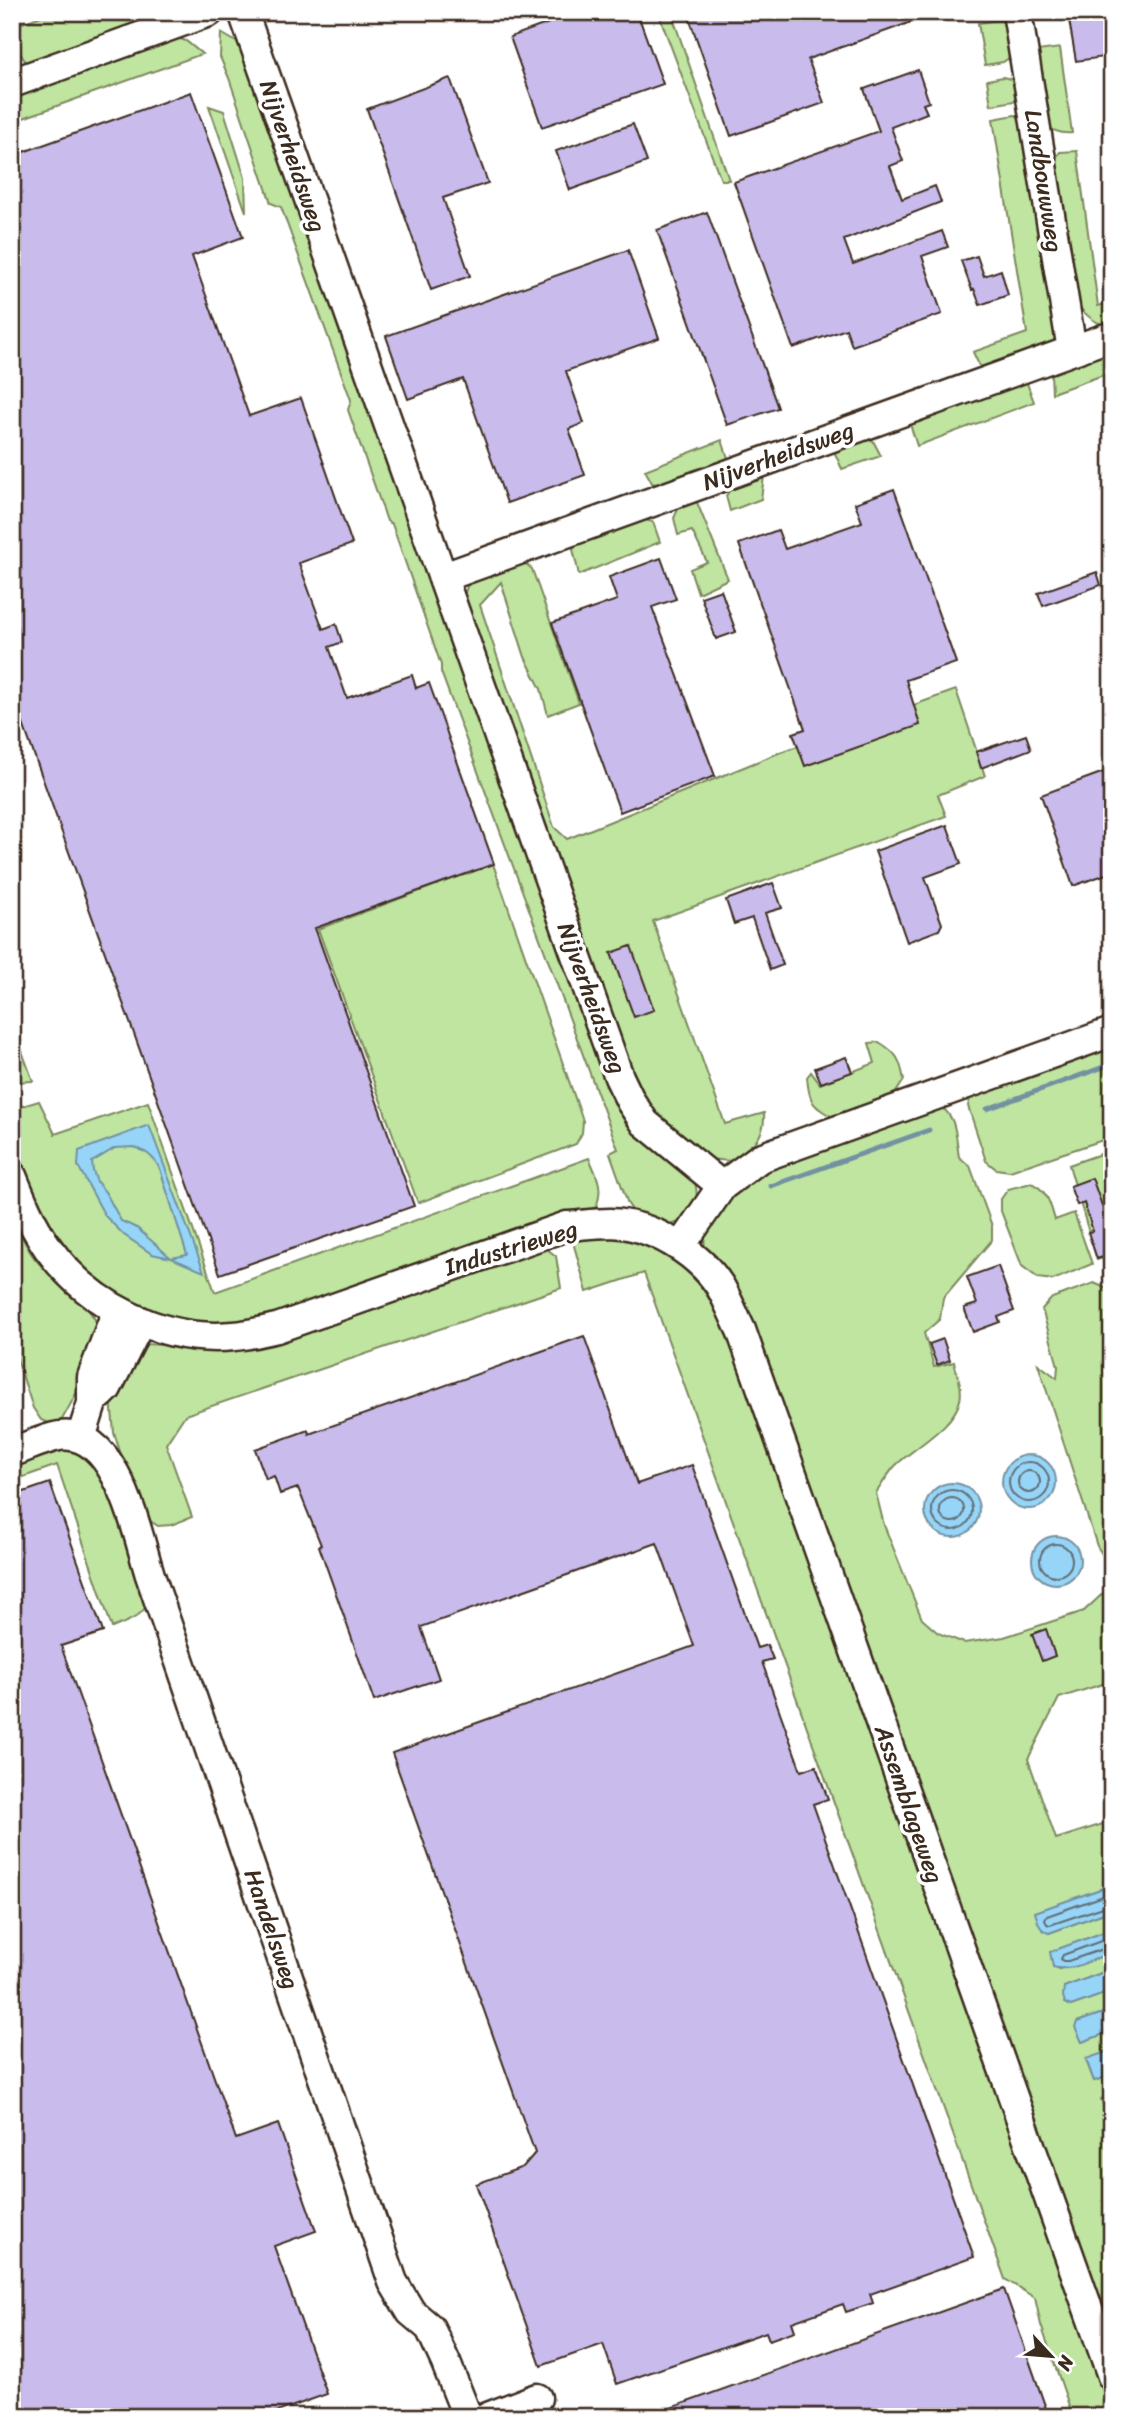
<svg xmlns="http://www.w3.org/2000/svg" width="1124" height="2429" font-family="Sriracha,sans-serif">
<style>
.green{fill:#bfe5a0;stroke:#7d885f;stroke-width:2}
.water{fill:#97d5f8;stroke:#7291a1;stroke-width:2;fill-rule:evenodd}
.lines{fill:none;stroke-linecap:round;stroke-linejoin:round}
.shore{stroke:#606e75;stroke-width:2}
.stream{stroke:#7291a1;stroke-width:5}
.building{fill:#c9bbec;stroke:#3b2a1e;stroke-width:2}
.minor-casing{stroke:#3b2a1e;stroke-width:33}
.minor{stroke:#fff;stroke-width:28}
.labels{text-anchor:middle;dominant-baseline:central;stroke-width:7;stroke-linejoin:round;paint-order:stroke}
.street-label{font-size:24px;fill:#3b2a1e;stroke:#fff}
</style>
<rect width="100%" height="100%" fill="#fff"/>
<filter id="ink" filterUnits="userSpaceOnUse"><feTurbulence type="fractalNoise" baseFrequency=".0143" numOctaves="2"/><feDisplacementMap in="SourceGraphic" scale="14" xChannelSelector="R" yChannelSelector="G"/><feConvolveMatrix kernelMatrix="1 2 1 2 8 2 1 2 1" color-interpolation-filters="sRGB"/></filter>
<g filter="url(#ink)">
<path class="green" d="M 51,12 L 165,12 L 153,21 L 33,63 L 25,61 L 17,48 L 12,27 Z
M 658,12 L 671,12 L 729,180 L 721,180 Z
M 998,20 L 1007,23 L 1012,56 L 1003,62 L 985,65 L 978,23 Z
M 221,33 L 238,43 L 245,55 L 612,1089 L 695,1182 C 700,1203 694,1222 670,1224 C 659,1225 646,1219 636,1216 L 628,1204 L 610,1153 L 618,1149 L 441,672 L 441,665 L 392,524 L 387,521 L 348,410 L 351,400 L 281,207 L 271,203 L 229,78 L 220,57 Z
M 174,37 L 186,41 L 202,54 L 12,122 L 12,94 Z
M 1060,48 L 1072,133 C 1062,134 1054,132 1045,125 L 1037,51 Z
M 1003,77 L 1014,80 L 1020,100 L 991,105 L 987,80 Z
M 209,106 L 224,111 L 245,178 L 246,212 Z
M 1015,115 L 1025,119 L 1057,335 L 1051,346 L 986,370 L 979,365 L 973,352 L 1027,333 L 993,119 Z
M 1077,151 L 1098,306 L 1112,302 L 1112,327 C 1096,324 1087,317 1077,304 L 1052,164 L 1060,152 Z
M 1112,351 L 1112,372 L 1052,393 L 1051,374 Z
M 1025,378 L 1034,402 L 917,446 L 909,421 Z
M 869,433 L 881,456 L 842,469 L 833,449 Z
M 722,440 L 728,458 L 723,465 L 663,486 L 652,483 L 645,470 Z
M 764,476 L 761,499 L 730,511 L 726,496 L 733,485 Z
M 696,500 L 728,579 L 698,593 L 690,569 L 707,562 L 692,531 L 678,535 L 674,518 L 679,507 Z
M 641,519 L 653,522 L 660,542 L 579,575 L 573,549 L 584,539 Z
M 525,563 L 532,569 L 579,703 L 548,715 L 541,689 L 525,657 L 501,582 L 480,605 L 554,827 L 567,839 L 781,752 L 956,690 L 985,776 L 938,795 L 946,816 L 653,921 L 725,1124 L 764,1113 C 766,1138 750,1149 731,1161 L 708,1159 L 649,1110 L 634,1085 L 462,601 L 468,584 L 486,573 Z
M 493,864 L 583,1121 L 582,1133 L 576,1144 L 418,1203 L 318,929 Z
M 12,1024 L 33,1081 L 12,1082 Z
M 879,1042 C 897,1053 900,1059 904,1080 L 893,1097 L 836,1119 C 813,1106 809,1104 807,1077 L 811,1072 L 820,1084 L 875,1063 L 869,1043 Z
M 1112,1043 L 1112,1137 L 1010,1171 L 996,1169 L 986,1161 L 968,1106 L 971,1094 Z
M 39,1101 L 55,1134 L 148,1102 L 215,1292 L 589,1158 C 597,1176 604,1188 596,1207 L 585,1211 L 288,1315 L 207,1326 L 167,1318 L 112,1293 L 74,1261 L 45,1224 L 12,1149 L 12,1118 L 22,1106 Z
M 937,1106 C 957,1111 956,1140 959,1157 L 970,1166 L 992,1226 L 992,1240 L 943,1298 L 940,1319 L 924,1333 L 934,1367 L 954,1362 C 957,1374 963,1388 960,1400 C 954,1427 914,1447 895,1466 C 888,1474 882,1484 876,1493 L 884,1525 L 922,1619 L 938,1633 L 964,1643 L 1004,1637 L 1084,1611 L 1112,1585 L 1112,1681 L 1059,1698 L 1028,1759 L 1056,1839 L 1112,1821 L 1112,1885 L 1036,1913 L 1049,1933 L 1112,1910 L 1112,1929 L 1051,1952 L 1059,1969 L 1112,1952 L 1112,1969 L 1064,1987 L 1071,2006 L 1112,1991 L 1112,2010 L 1077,2022 L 1082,2042 L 1112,2031 L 1112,2050 L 1086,2060 L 1094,2081 L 1112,2075 L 1112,2094 L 1101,2099 L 1106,2112 L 1112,2114 L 1112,2342 L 705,1252 L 704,1235 L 722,1203 L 761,1169 Z
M 1112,1150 L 1112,1255 L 1097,1260 L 1069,1165 Z
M 1031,1183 C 1048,1190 1050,1204 1055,1220 L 1074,1213 L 1092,1264 L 1053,1280 L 1038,1278 L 1022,1266 L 1001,1211 L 1001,1199 L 1008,1189 Z
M 12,1211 C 18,1227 25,1247 36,1260 C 51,1279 94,1305 98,1328 C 102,1348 71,1404 60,1423 L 54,1425 L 41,1420 L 33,1408 L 12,1344 Z
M 585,1237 C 597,1238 611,1237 623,1239 C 706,1257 722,1322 750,1391 L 1112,2417 L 1073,2417 L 1041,2325 L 1035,2298 L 1005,2279 L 644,1273 L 587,1292 L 573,1242 Z
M 547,1249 L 556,1256 L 561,1288 L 185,1415 L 166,1444 L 192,1517 L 171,1525 L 158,1526 L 141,1515 L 114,1433 L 111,1399 L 142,1344 L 238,1348 L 505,1259 Z
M 1094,1283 L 1112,1291 L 1112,1501 L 1106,1560 L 1097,1546 L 1038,1364 L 1057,1378 L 1058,1366 L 1042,1309 L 1052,1298 Z
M 70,1447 L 90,1456 L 103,1472 L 149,1600 C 142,1618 128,1621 112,1628 L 57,1465 L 12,1481 L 12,1462 Z"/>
<path class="water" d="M 149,1125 L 204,1272 L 171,1258 L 152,1254 L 124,1235 L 105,1216 L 78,1166 L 79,1151 ZM 134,1147 C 147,1152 153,1156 160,1169 L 187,1255 L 171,1258 L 137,1228 L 121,1221 L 106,1193 L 97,1182 L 93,1171 L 92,1162 L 115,1148 Z
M1002 1482a27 27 0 1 1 54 0a27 27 0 1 1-54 0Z
M925 1510a27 27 0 1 1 54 0a27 27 0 1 1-54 0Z
M1032 1560a24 24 0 1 1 48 0a24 24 0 1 1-48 0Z
M 1112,1885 L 1112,1910 L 1049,1933 C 1039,1930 1038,1922 1035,1912 Z
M 1112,1929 L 1112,1952 C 1095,1958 1071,1973 1053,1967 L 1050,1952 Z
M 1112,1969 L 1112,1991 L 1071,2006 L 1065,2003 L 1063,1996 L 1064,1987 Z
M 1112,2010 L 1112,2031 L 1082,2042 L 1075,2027 L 1077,2022 Z
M 1112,2050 L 1112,2075 L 1094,2081 L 1086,2059 Z"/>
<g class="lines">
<path class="shore" d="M1009 1482a20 20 0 1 1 40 0a20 20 0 1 1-40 0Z
M1018 1482a11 11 0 1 1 22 0a11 11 0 1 1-22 0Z
M932 1510a20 20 0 1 1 40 0a20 20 0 1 1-40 0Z
M940 1510a12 12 0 1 1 24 0a12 12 0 1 1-24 0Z
M1040 1560a16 16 0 1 1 32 0a16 16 0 1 1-32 0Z
M 1112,1893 L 1047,1916 L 1045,1920 L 1047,1924 L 1050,1925 L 1112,1904
M 1112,1937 L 1063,1955 L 1061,1959 L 1063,1961 L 1068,1961 L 1112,1946"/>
<path class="stream" d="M 987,1109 L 1112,1064
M 771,1186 L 929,1130"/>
</g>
<path class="building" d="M 579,12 L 637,12 L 663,84 L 542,127 L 510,37 Z
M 687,12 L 934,12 L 934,14 L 808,59 L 824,103 L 731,136 Z
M 1112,14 L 1112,56 L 1076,61 L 1069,20 Z
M 918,70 L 929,102 L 923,104 L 927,113 L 891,127 L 903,161 L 890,166 L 902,199 L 935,186 L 941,202 L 844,240 L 853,264 L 942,231 L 948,247 L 922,256 L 942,314 L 852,346 L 846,329 L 793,348 L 734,182 L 879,131 L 864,89 Z
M 450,78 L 488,183 L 443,198 L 470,276 L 431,290 L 367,109 Z
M 191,92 L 243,237 L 192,256 L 249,416 L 301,398 L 352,544 L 299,563 L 323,629 L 336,624 L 342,642 L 329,647 L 347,698 L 412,675 L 416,688 L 429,683 L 494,864 L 315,928 L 414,1206 L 220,1274 L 12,693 L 12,156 Z
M 633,124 L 647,162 L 570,190 L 556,151 Z
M 707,212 L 778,408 L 727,425 L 657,230 Z
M 628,250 L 659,338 L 566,371 L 584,423 L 569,429 L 585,475 L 507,503 L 463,379 L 408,399 L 386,336 Z
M 977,256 L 984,276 L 1001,270 L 1008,295 L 980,305 L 974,289 L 972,290 L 961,261 Z
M 894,489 L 956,663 L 906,680 L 920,725 L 805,766 L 793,733 L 805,729 L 739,544 L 778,530 L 785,549 L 862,522 L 855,503 Z
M 661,558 L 676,599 L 652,607 L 715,776 L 620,812 L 552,623 L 617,600 L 609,577 Z
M 1097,572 L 1101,585 L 1043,606 L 1038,593 Z
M 721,590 L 736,632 L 716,639 L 701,597 Z
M 1026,735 L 1031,749 L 981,768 L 976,752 Z
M 1112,769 L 1112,872 L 1073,886 L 1041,795 Z
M 947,825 L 961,864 L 925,877 L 942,924 L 939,930 L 907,942 L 875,851 Z
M 773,883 L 782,908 L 765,913 L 783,965 L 770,970 L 752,918 L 734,924 L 726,900 Z
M 631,946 L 654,1010 L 634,1017 L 611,953 Z
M 846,1057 L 852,1072 L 821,1083 L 815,1068 Z
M 1092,1178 L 1109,1225 L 1112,1224 L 1112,1254 L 1097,1259 L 1088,1232 L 1093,1231 L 1084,1203 L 1077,1205 L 1070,1186 Z
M 998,1266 L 1014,1311 L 998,1317 L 1000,1322 L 973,1332 L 964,1308 L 977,1304 L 967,1277 Z
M 584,1336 L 637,1484 L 692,1465 L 757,1648 L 767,1645 L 773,1659 L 762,1662 L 801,1771 L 816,1766 L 828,1799 L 813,1804 L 974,2257 L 870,2294 L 873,2303 L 846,2312 L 843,2304 L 792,2322 L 795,2331 L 769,2340 L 766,2332 L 617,2384 L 603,2344 L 541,2366 L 476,2184 L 523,2167 L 535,2153 L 392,1753 L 694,1646 L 657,1543 L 421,1627 L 439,1679 L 374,1701 L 319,1546 L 321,1545 L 298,1488 L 280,1494 L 274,1476 L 266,1479 L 255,1449 L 308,1430 L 309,1434 Z
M 943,1339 L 950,1360 L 937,1365 L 929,1344 Z
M 50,1483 L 103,1632 L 61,1646 L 236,2139 L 278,2124 L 316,2231 L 274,2246 L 327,2394 L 263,2417 L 12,2417 L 12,1496 Z
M 1046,1629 L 1055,1656 L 1042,1661 L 1032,1634 Z
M 1004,2289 L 1049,2417 L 652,2417 L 651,2415 Z"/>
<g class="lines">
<defs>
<path id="minor" d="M 243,12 L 619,1077 L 631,1102 L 645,1123 L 722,1186
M 1017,12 L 1072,350
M 12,83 L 209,12
M 444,577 L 1112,336
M 12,1176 C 22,1201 32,1225 48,1248 C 89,1306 163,1343 234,1336 C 248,1335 263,1331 277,1328 L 567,1226 C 581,1225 596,1223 610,1223 C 651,1224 698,1252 720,1286 C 728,1300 734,1316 741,1330 L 1112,2376
M 680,1247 L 722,1186 L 760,1158 L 1112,1032
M 101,1394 L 107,1388 L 141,1321
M 81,1438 L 92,1403 L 92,1377 L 117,1310
M 12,1452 C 27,1447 43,1439 59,1436 C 117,1427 137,1534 150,1575 L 393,2282 L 411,2312 L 430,2328 L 446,2363 L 467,2416 L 470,2417
M 488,2417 L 537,2398"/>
</defs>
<use href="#minor" class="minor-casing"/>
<use href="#minor" class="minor"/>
</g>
</g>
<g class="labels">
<g class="street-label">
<text transform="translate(293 156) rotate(71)">Nijverheidsweg</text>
<text transform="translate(1044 181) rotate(81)">Landbouwweg</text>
<text transform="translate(778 456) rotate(-20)">Nijverheidsweg</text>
<text transform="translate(592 998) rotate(70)">Nijverheidsweg</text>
<text transform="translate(511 1248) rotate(-17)">Industrieweg</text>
<text transform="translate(909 1804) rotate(71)">Assemblageweg</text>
<text transform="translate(272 1929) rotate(71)">Handelsweg</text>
</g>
</g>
<rect width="1124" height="2429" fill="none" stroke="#fff" stroke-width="42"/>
<rect x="21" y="21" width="1082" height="2387" fill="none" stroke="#3b2a1e" stroke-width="2.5" filter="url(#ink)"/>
<g transform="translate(1051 2356) rotate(116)" stroke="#ffffff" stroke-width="5" paint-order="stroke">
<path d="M0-5L12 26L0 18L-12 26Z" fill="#3b2a1e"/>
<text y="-10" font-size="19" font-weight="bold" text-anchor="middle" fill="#3b2a1e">N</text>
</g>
</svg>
